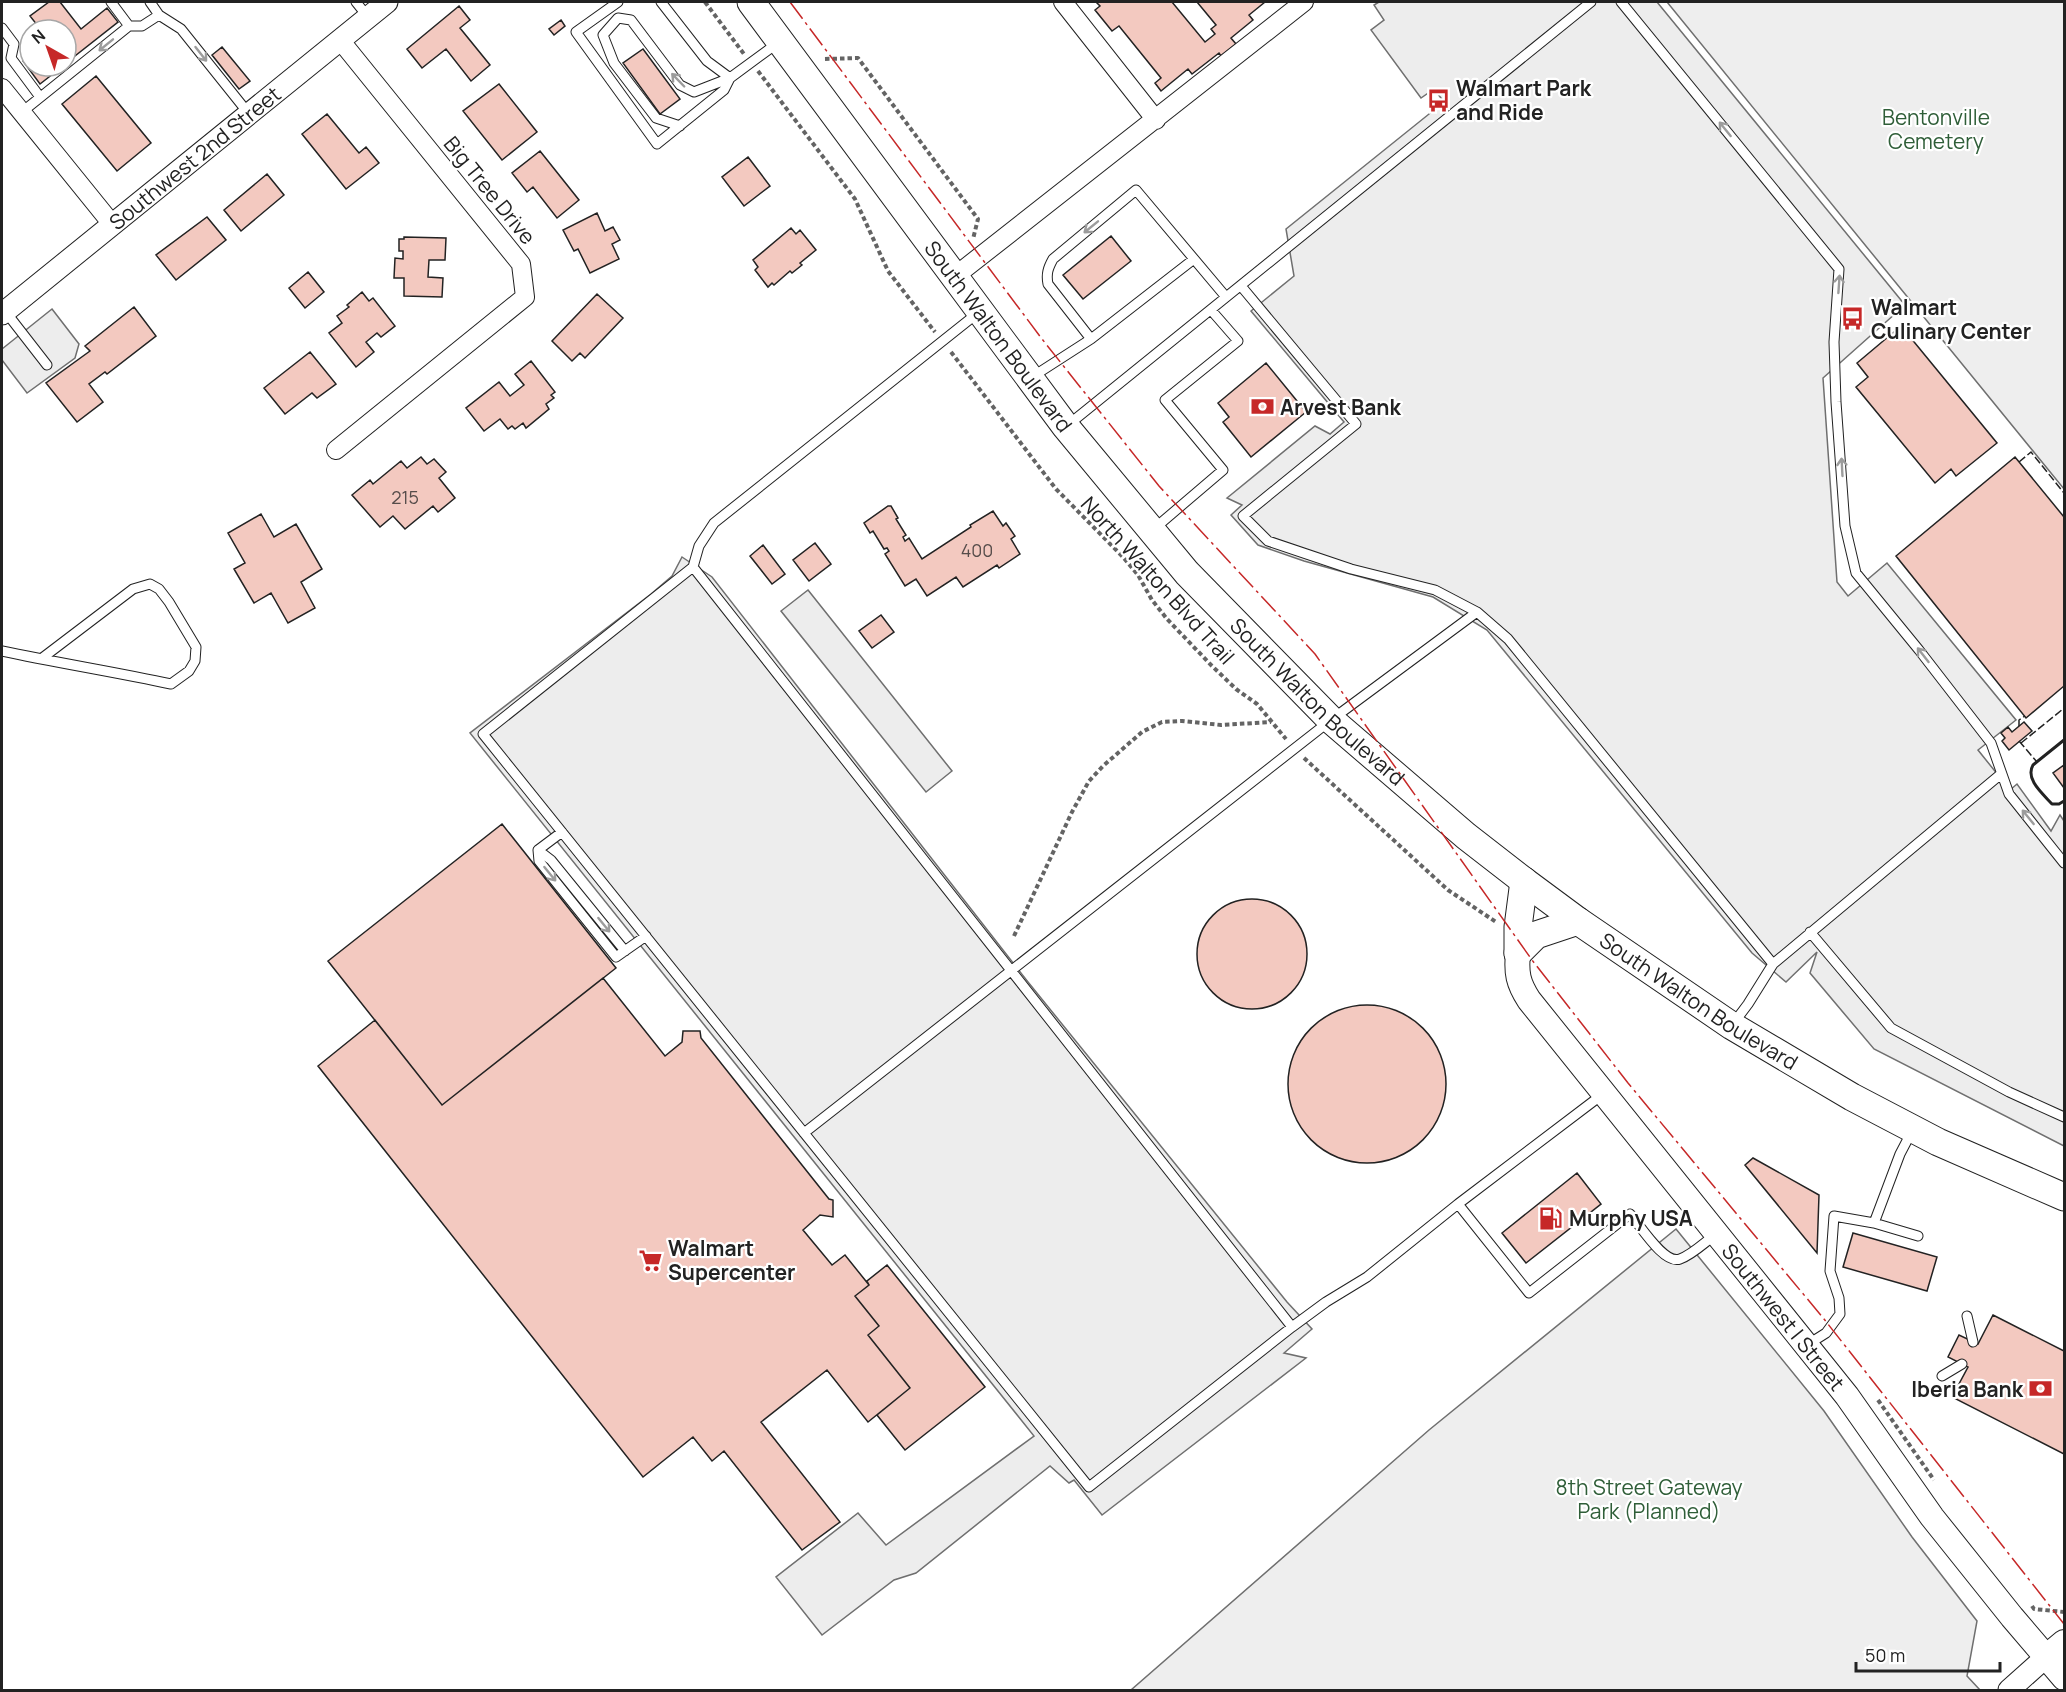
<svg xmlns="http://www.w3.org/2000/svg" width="2066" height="1692" font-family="Manrope,sans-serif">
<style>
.green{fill:#eee;stroke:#6f6f6f;stroke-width:1.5}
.parking{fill:#ededed;stroke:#6f6f6f;stroke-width:1.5}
.building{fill:#f3c9c0;stroke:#222;stroke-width:1.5}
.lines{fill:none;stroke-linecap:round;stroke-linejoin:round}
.service-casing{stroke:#222;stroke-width:11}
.minor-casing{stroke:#222;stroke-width:20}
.tertiary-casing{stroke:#222;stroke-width:23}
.secondary-casing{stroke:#222;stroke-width:26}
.primary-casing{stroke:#222;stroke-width:29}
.path{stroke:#646464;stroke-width:4;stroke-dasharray:4.5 3;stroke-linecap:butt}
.service{stroke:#fff;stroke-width:9}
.minor{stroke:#fff;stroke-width:18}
.tertiary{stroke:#fff;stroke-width:21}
.secondary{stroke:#fff;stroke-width:24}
.primary{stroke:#fff;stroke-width:27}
.fence{stroke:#222;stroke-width:1.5;stroke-dasharray:8 3;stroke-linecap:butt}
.wall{stroke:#222;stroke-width:3}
.power{stroke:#c62828;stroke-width:1.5;stroke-dasharray:21 4.5 3 4.5;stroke-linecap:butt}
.oneway{stroke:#9c9c9c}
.labels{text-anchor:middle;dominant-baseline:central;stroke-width:4.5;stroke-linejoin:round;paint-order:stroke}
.number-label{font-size:18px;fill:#564c4a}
.poi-label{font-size:21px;font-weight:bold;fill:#222;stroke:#fff;text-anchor:start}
.park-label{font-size:21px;fill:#2f5e38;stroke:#fff}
.street-label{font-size:21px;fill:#222;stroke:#fff}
</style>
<rect width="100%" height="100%" fill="#fff"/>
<path class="green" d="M 1667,2 L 2064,2 L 2064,489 Z
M 1676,1229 L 1824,1411 L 1912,1537 L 1977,1621 L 1967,1676 L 1980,1690 L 1131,1690 L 1429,1430 Z"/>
<path class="parking" d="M 1379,2 L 1657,2 L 1905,305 L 1823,378 L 1837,582 L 1848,596 L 1887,563 L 2016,720 L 1978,750 L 2010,790 L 2017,784 L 2051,831 L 2060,815 L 2064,821 L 2064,1146 L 1874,1049 L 1810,973 L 1817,952 L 1786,982 L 1752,953 L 1487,630 L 1433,597 L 1304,561 L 1258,545 L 1231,515 L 1242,505 L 1227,498 L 1315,426 L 1330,434 L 1344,422 L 1251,311 L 1294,276 L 1286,229 L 1444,102 L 1434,89 L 1421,98 L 1371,30 L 1384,20 L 1374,5 Z
M 52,309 L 79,344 L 75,358 L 27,393 L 2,360 L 2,349 Z
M 682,557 L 712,577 L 1028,982 L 1287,1302 L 1312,1329 L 1284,1353 L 1306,1358 L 1102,1515 L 1074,1480 L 1069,1483 L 1050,1466 L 916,1573 L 894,1580 L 822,1635 L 776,1577 L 858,1513 L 886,1545 L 1034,1436 L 470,733 L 651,594 L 672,576 Z
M 808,590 L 952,771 L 926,792 L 781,611 Z"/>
<path class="building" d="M 49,2 L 60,2 L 81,29 L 107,8 L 118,22 L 66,63 L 66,30 L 41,30 L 30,16 Z
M 1096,2 L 1172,2 L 1205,42 L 1215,34 L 1211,29 L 1216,25 L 1197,2 L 1265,2 L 1249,15 L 1253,20 L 1231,38 L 1236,44 L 1221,56 L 1219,53 L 1192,74 L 1188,69 L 1161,91 L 1155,83 L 1161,78 L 1119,26 L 1112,31 L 1095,10 L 1100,6 Z
M 459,6 L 470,20 L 460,28 L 490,65 L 471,81 L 446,49 L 422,68 L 407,49 Z
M 561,20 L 565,26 L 554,35 L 549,29 Z
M 222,47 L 250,81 L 239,89 L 212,55 Z
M 643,49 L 680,99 L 660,114 L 623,63 Z
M 30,56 L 30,66 L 63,66 L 40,84 L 23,61 Z
M 96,76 L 151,143 L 117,171 L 62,104 Z
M 499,84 L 537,132 L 502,160 L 463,111 Z
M 327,114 L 359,153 L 366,147 L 379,163 L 346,189 L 302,134 Z
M 540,151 L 579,200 L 557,218 L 533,187 L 527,192 L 512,173 Z
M 748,157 L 770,186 L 744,206 L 722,177 Z
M 267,174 L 284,195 L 241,231 L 224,210 Z
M 597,213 L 605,231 L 613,227 L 620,240 L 612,244 L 619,259 L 590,273 L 578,249 L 574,251 L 563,230 Z
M 207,217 L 226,240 L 176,280 L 156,255 Z
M 791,228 L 796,234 L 800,230 L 816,250 L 800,263 L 802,265 L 792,273 L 790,271 L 774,285 L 772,283 L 768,287 L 755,270 L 758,267 L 753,260 Z
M 1111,236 L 1131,261 L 1083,299 L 1063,275 Z
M 404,237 L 446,238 L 445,260 L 429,260 L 428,277 L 443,278 L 442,297 L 404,296 L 404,278 L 394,278 L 395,258 L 403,259 L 403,251 L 399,251 L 399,239 L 404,239 Z
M 308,272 L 324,292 L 305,308 L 289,288 Z
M 362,292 L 369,301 L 373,298 L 395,326 L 381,337 L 377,333 L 366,342 L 374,352 L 356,367 L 329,333 L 342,323 L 337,316 L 349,307 L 347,305 Z
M 597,294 L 623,318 L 585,358 L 580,353 L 572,361 L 552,341 Z
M 134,307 L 156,336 L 107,374 L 105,372 L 89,384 L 103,402 L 77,422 L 46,383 L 90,351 L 85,346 Z
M 1901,326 L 1997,443 L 1956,476 L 1951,469 L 1935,483 L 1856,387 L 1868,377 L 1857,363 Z
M 310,352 L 336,384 L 317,398 L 312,393 L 285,414 L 264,388 Z
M 531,361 L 555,392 L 551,395 L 554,398 L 546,404 L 549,409 L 526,428 L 523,423 L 515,429 L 512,426 L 508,429 L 500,419 L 484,431 L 466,408 L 499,382 L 510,396 L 524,385 L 515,374 Z
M 1266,363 L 1306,412 L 1251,457 L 1223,422 L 1229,417 L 1218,403 Z
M 421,457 L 427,464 L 434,459 L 446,472 L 439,478 L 455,498 L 438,512 L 433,506 L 405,529 L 393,516 L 380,527 L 352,495 L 370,480 L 373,484 L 401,461 L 407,468 Z
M 2015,457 L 2064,517 L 2064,686 L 2026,718 L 1896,556 Z
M 888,506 L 891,506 L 898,518 L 896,519 L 906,535 L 903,537 L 905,541 L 909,538 L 922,559 L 971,527 L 970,525 L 993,511 L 1003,526 L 1006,523 L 1015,536 L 1011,539 L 1020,554 L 999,568 L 997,565 L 963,587 L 956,577 L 927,596 L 916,579 L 905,586 L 885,554 L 889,551 L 887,548 L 884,549 L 873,531 L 870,533 L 864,523 Z
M 261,514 L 274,537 L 296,524 L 322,569 L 301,582 L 315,608 L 288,623 L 271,593 L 254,603 L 234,569 L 245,563 L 228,533 Z
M 815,543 L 831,564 L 809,581 L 793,560 Z
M 763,545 L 785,574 L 772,584 L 750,556 Z
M 881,615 L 894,632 L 872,648 L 859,631 Z
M 2024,722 L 2032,731 L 2009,750 L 2002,741 L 2005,738 L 2001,733 L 2008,727 L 2012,732 Z
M 2064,765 L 2064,788 L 2053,773 Z
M 502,824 L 616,968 L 442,1105 L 328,961 Z
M1197 954a55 55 0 1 1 110 0a55 55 0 1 1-110 0Z
M 603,978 L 665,1056 L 682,1042 L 683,1031 L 700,1031 L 701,1038 L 829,1199 L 833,1200 L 833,1217 L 820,1215 L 803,1230 L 832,1265 L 845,1255 L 869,1285 L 855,1296 L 879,1326 L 868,1335 L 910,1388 L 868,1422 L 827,1370 L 761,1422 L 840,1522 L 802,1550 L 724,1451 L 712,1461 L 693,1437 L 643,1477 L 318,1066 L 375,1020 L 442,1105 Z
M1288 1084a79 79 0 1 1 158 0a79 79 0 1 1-158 0Z
M 1753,1158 L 1819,1195 L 1817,1253 L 1745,1165 Z
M 1577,1173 L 1601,1204 L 1526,1263 L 1502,1233 Z
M 1853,1233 L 1937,1257 L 1927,1291 L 1843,1267 Z
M 887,1265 L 985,1387 L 905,1450 L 877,1415 L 910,1388 L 868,1335 L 879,1326 L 855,1296 L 869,1285 L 867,1281 Z
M 1993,1315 L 2064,1351 L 2064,1454 L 1952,1397 L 1968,1367 L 1948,1357 L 1959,1335 L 1978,1344 Z"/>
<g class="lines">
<defs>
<path id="service" d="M 111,2 L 129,26
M 356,2 L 368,17
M 618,2 L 576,32 L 657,144 L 724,90 L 730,78
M 661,2 L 707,61 L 730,78
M 1621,2 L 1839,269 L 1834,342 L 1836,402 L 1845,526 L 1856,573 L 1919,650 L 1991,743 L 2009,794 L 2064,863
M 159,15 L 181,29 L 249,114
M 2,28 L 14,44 L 11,58 L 40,97
M 22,112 L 129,26 L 142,26 L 159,15 L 150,2
M 680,126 L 656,118 L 614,63 L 603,35 L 618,18 L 631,20 L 680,85 L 694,92 L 730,78 L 779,42
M 1241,286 L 1356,424 L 1243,516 L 1268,541 L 1351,569 L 1435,590 L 1477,612 L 1508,639 L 1773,964
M 5,311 L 47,365
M 979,312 L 714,523 L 699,546 L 693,567 L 483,734 L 1089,1487 L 1292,1327 L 1326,1302 L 1367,1277 L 1458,1204 L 1603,1094
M 1091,339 L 1048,284 C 1046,274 1048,268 1053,259 L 1136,190 L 1226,297
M 1032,377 L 1091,339 L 1194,259
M 1068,425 L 1591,2
M 1155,528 L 1223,470 L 1165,400 L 1238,341 L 1211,310
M 693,567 L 1292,1327
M 2,651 C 58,663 115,672 171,684 L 189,671 L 195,661 L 196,647 L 169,602 L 159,589 L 150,584 L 133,589 L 41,659
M 562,832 L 538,850 L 539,861 L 616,957 L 646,936
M 538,850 L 551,860 L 625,951
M 1810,932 L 1891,1028 L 2009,1092 L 2064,1117
M 1733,1024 L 1748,1004 L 1773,964 L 2001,774
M 804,1133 L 1331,720 L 1477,612
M 1458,1204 L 1529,1293 L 1630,1214 C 1640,1225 1664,1265 1680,1259 C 1692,1255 1705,1242 1715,1235
M 1874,1223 L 1918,1236
M 1967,1316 L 1973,1342
M 1807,1345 L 1826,1333 L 1840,1314 L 1839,1298 L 1830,1271 L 1834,1216 L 1874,1223 L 1900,1154 L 1912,1131
M 1942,1376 L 1962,1364"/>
<path id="minor" d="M 1063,2 L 1156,120
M 2,88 L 112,224
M 954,277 L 1304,2
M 336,450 L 525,297 L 521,264 L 340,40"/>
<g id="tertiary">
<path id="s1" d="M 2,314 L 387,2"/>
<path d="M 2009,1690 L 2046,1657"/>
</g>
<g id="secondary">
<path id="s2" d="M 1518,953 C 1516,973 1518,983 1529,1000 L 1847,1396 L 1932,1517 L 2012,1617 L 2064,1678"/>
<path d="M 2046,1657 L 2064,1642"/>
</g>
<g id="primary">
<path id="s3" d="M 751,2 L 1066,427 L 1187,573 L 1331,720 L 1466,836 L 1524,881 L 1578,921 L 1732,1026 L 1852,1097 L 1938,1142 L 2064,1197"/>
<path d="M 1518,953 L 1518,927 L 1524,881"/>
<path d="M 1518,953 L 1536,935 L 1578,921"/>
</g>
</defs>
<use href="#service" class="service-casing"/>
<use href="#minor" class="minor-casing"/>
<use href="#tertiary" class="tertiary-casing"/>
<use href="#secondary" class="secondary-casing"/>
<use href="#primary" class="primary-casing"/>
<path class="path" d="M 705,2 L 744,54
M 825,59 L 858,58 L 978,219 L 973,239
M 758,71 L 855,199 L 888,271 L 935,332
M 951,352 L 1056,489 L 1123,557 L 1138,575 L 1152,600 L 1167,619 L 1212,666 L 1236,689 L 1257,704 L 1286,739
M 1304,758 L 1448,890 L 1496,922
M 1014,936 L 1072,812 L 1089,781 L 1103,766 L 1142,732 L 1162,722 L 1182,721 L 1221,725 L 1271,722
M 1878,1400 L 1934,1480
M 2032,1606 L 2034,1609 L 2064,1612"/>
<use href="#service" class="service"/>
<use href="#minor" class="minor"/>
<use href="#tertiary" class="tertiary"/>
<use href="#secondary" class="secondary"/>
<use href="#primary" class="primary"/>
<path class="fence" d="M 2019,462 L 2031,452 L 2064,493
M 2019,726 L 2019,720 L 2025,716
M 2019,741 L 2037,762
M 2021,743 L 2063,709"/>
<path class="wall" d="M 2064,740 L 2033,765 C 2025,779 2042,793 2052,804 L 2059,804 L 2064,801"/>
<path class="power" d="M 790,2 L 1042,339 L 1159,486 L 1315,654 L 1532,960 L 1628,1083 L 1824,1319 L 2064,1624"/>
</g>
<defs><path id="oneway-shaft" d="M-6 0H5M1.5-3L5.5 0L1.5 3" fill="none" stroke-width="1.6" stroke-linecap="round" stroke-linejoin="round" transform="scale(1.5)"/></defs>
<g class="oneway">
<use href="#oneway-shaft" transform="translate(106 45) rotate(141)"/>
<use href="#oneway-shaft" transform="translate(201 54) rotate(52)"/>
<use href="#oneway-shaft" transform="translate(678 80) rotate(-134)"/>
<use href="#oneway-shaft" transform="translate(1725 129) rotate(-129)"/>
<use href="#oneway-shaft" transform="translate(1091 227) rotate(141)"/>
<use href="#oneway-shaft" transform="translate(1839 284) rotate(-86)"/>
<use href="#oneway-shaft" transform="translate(1842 467) rotate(-93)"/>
<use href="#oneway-shaft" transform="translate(1923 655) rotate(-128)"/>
<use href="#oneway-shaft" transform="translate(2028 817) rotate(-129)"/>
<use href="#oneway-shaft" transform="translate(550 874) rotate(51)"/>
<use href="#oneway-shaft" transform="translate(604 925) rotate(51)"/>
</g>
<defs>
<symbol id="bus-bare" viewBox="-9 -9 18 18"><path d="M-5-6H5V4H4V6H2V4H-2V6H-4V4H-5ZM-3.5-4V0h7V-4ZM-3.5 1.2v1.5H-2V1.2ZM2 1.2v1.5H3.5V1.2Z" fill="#c62828" stroke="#fff" stroke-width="2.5" paint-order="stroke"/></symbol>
<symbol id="bank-bare" viewBox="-9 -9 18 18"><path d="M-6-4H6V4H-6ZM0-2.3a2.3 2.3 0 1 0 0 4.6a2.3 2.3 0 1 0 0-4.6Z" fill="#c62828" stroke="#fff" stroke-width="2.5" paint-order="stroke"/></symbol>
<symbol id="fuel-bare" viewBox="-9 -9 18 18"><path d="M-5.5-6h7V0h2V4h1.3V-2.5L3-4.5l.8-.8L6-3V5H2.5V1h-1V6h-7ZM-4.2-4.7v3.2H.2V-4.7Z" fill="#c62828" stroke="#fff" stroke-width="2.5" paint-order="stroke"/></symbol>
<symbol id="supermarket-bare" viewBox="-9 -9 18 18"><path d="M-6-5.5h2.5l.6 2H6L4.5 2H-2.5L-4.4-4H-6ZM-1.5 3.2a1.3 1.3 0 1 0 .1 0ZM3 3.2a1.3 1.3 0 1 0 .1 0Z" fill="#c62828" stroke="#fff" stroke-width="2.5" paint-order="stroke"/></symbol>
</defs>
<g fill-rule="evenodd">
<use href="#bus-bare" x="1422" y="84" width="33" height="33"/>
<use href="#bus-bare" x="1836" y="302" width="33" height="33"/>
<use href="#bank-bare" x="1246" y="390" width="33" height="33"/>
<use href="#fuel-bare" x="1534" y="1202" width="33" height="33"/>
<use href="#supermarket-bare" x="634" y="1244" width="33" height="33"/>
<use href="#bank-bare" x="2024" y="1372" width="33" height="33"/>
</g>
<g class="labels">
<g class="number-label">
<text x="405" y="497">215</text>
<text x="977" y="550">400</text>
</g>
<g class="poi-label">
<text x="1456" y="88">Walmart Park<tspan x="1456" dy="24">and Ride</tspan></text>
<text x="1871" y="307">Walmart<tspan x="1871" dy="24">Culinary Center</tspan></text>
<text x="1280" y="407">Arvest Bank</text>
<text x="1569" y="1218">Murphy USA</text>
<text x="668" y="1248">Walmart<tspan x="668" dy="24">Supercenter</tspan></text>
<text x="2023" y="1389" text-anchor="end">Iberia Bank</text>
</g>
<g class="park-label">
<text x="1936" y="117">Bentonville<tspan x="1936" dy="24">Cemetery</tspan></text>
<text x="1649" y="1487">8th Street Gateway<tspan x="1649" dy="24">Park (Planned)</tspan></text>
</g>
<g class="street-label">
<text stroke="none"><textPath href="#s1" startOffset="248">Southwest 2nd Street</textPath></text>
<text transform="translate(490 190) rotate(51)">Big Tree Drive</text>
<text stroke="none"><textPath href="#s3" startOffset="416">South Walton Boulevard</textPath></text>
<text transform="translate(1158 580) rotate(48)">North Walton Blvd Trail</text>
<text stroke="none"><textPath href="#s3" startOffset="902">South Walton Boulevard</textPath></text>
<text stroke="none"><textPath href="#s3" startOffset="1388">South Walton Boulevard</textPath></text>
<text stroke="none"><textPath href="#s2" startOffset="456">Southwest I Street</textPath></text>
</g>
</g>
<rect width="2066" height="1692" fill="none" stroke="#222222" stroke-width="6"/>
<g transform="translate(48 48) rotate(320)"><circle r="28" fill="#ffffff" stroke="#a7a7a7" stroke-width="1.5"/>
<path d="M0-4.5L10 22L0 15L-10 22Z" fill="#c62828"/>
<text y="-9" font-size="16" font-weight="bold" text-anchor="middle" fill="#222222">N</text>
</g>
<path d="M1856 1662v9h144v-9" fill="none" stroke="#222222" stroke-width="3"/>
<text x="1865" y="1662" font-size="18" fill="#222222" stroke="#ffffff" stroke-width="4.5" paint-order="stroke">50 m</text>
</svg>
